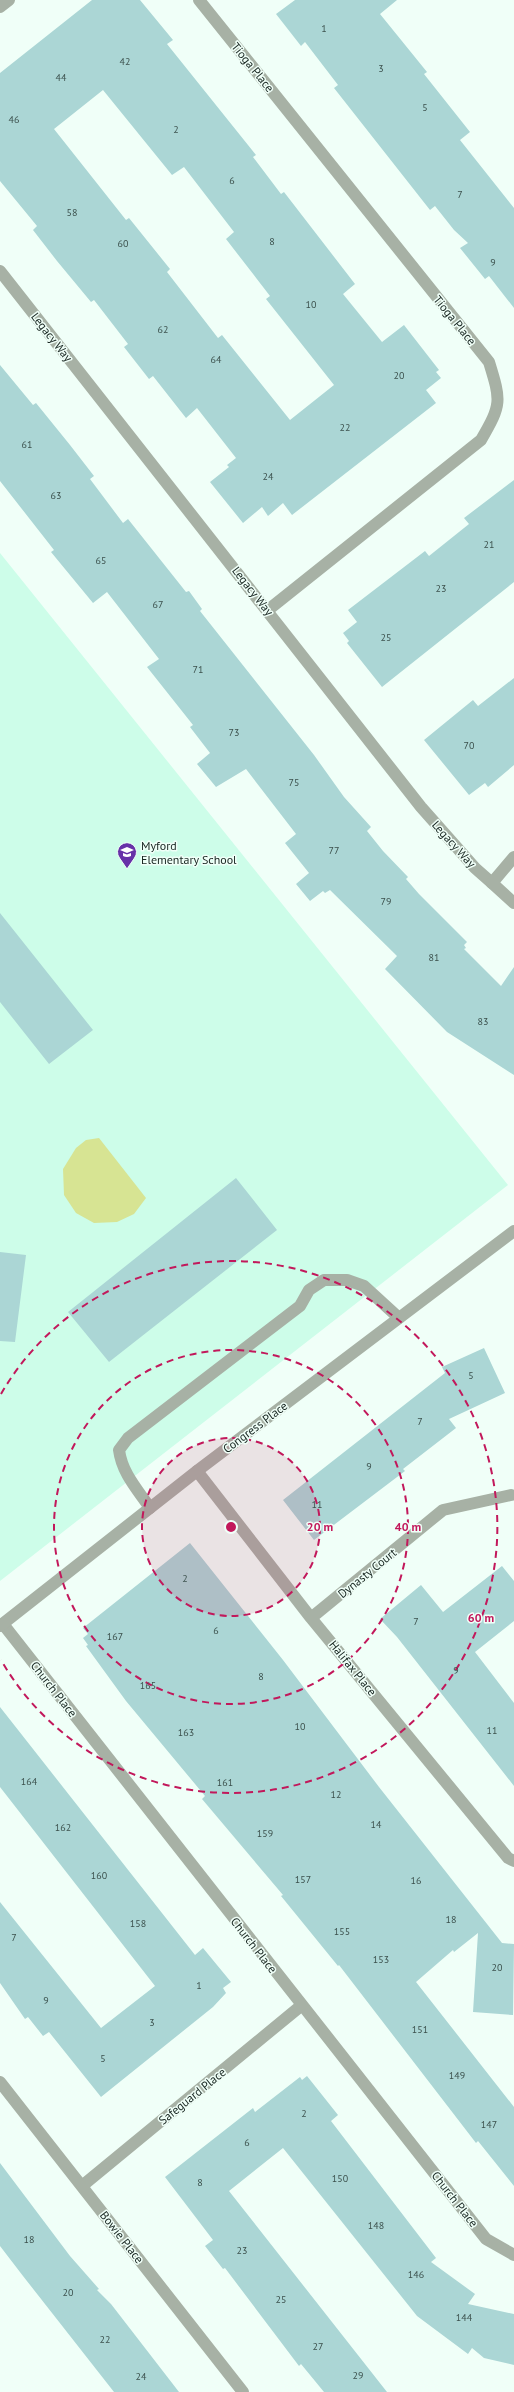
<svg xmlns="http://www.w3.org/2000/svg" width="514" height="2392" font-family="'PT Sans',sans-serif">
<style>
.built{fill:#cdfde9}
.green{fill:#d7e493}
.building{fill:#abd6d5;fill-rule:evenodd}
.lines{fill:none;stroke-linecap:round;stroke-linejoin:round}
.service{stroke:#a7b1a5;stroke-width:12}
.minor{stroke:#a7b1a5;stroke-width:12}
.tertiary{stroke:#a7b1a5;stroke-width:12}
.ring{fill:none;stroke:#c2185b;stroke-width:2;stroke-dasharray:7 5}
.labels{text-anchor:middle;dominant-baseline:central;stroke-width:3;stroke-linejoin:round;paint-order:stroke}
.number-label{font-size:10px;fill:#3c514d}
.street-label{font-size:12px;fill:#172520;stroke:#f0fff8}
.poi-label{font-size:12px;fill:#172520;stroke:#f0fff8;text-anchor:start}
.centre{fill:#c2185b;stroke:#f0fff8;stroke-width:2}
.ring-label{font-size:12px;text-anchor:middle;font-weight:bold;fill:#c2185b;stroke:#f0fff8;stroke-width:3;stroke-linejoin:round;paint-order:stroke}
</style>
<rect width="100%" height="100%" fill="#f0fff8"/>
<path class="built" d="M 0,553 L 508,1185 L 0,1581 Z"/>
<path class="green" d="M 99,1138 L 146,1198 L 134,1214 L 117,1222 L 94,1223 L 76,1213 L 64,1195 L 63,1169 L 76,1148 L 86,1140 Z"/>
<path class="building" d="M 92,0 L 140,0 L 173,40 L 167,44 L 256,155 L 253,157 L 281,194 L 284,192 L 355,284 L 343,294 L 382,342 L 404,325 L 439,370 L 436,372 L 441,378 L 426,390 L 436,403 L 292,515 L 283,503 L 268,516 L 262,507 L 243,523 L 210,482 L 229,467 L 227,465 L 236,458 L 197,408 L 186,418 L 153,376 L 149,379 L 124,347 L 128,344 L 94,300 L 91,302 L 57,261 L 33,230 L 37,226 L 0,181 L 0,73 ZM 103,90 L 172,175 L 184,167 L 234,232 L 226,239 L 270,296 L 266,299 L 334,385 L 290,420 L 222,335 L 218,338 L 167,272 L 170,269 L 129,218 L 126,220 L 54,129 Z
M 295,0 L 397,0 L 380,14 L 427,72 L 424,74 L 470,132 L 460,140 L 514,208 L 514,308 L 489,276 L 485,279 L 460,248 L 468,243 L 454,230 L 435,206 L 430,210 L 334,88 L 338,85 L 305,42 L 301,46 L 276,14 Z
M 0,365 L 33,405 L 36,403 L 70,445 L 94,476 L 90,479 L 123,523 L 128,519 L 186,592 L 189,591 L 202,609 L 200,611 L 314,755 L 344,797 L 371,827 L 367,831 L 383,851 L 408,877 L 406,879 L 419,894 L 467,942 L 464,945 L 466,948 L 464,949 L 501,986 L 514,967 L 514,1075 L 447,1032 L 385,969 L 397,956 L 330,890 L 325,893 L 323,891 L 310,901 L 296,884 L 309,873 L 285,843 L 296,834 L 246,769 L 216,787 L 197,764 L 210,753 L 190,727 L 193,725 L 147,667 L 159,659 L 107,592 L 93,603 L 51,552 L 54,550 L 0,481 Z
M 514,480 L 514,582 L 382,687 L 347,643 L 349,641 L 343,633 L 357,622 L 348,610 L 425,551 L 429,556 L 469,524 L 464,518 Z
M 514,678 L 514,765 L 488,787 L 485,783 L 469,795 L 424,740 L 473,700 L 478,706 Z
M 0,913 L 93,1030 L 49,1064 L 0,1002 Z
M 236,1178 L 277,1230 L 109,1362 L 68,1312 Z
M 0,1252 L 26,1255 L 15,1342 L 0,1341 Z
M 484,1348 L 505,1393 L 449,1419 L 456,1428 L 403,1469 L 405,1471 L 314,1540 L 283,1500 L 445,1373 L 442,1367 Z
M 190,1543 L 283,1660 L 379,1787 L 502,1943 L 514,1944 L 513,2015 L 473,2012 L 478,1933 L 454,1952 L 453,1950 L 416,1982 L 514,2107 L 514,2186 L 478,2141 L 476,2143 L 339,1965 L 338,1966 L 281,1896 L 283,1895 L 202,1799 L 205,1796 L 126,1701 L 86,1646 L 88,1645 L 83,1638 L 88,1634 L 83,1628 Z
M 502,1566 L 514,1581 L 514,1621 L 475,1652 L 514,1703 L 514,1786 L 397,1637 L 380,1619 L 421,1585 L 443,1612 Z
M 0,1707 L 195,1955 L 203,1948 L 231,1982 L 223,1988 L 226,1993 L 213,2007 L 101,2097 L 49,2032 L 43,2036 L 28,2017 L 25,2019 L 0,1983 L 0,1902 L 101,2028 L 155,1986 L 0,1787 Z
M 307,2076 L 338,2115 L 331,2121 L 436,2258 L 431,2262 L 475,2294 L 468,2304 L 514,2314 L 514,2365 L 484,2358 L 472,2348 L 468,2354 L 417,2316 L 283,2148 L 229,2191 L 387,2392 L 324,2392 L 301,2364 L 299,2366 L 225,2268 L 223,2269 L 205,2246 L 213,2240 L 165,2177 L 253,2108 L 255,2112 L 300,2077 L 302,2080 Z
M 0,2163 L 70,2256 L 99,2289 L 97,2290 L 111,2304 L 179,2392 L 114,2392 L 23,2276 L 0,2246 Z"/>
<g class="lines">
<path class="service" d="M 150,1508 C 137,1489 122,1473 119,1450 L 128,1438 L 300,1306 L 309,1290 L 324,1280 L 347,1280 L 364,1286 L 399,1318"/>
<path class="minor" d="M 199,0 L 489,362 C 501,401 502,404 481,440 L 268,610
M 0,7 L 9,0
M 0,271 L 421,807 L 475,868 L 492,883
M 197,1471 L 311,1618 L 508,1858 L 514,1861
M 311,1618 L 443,1510 L 511,1495
M 3,1624 L 486,2239 L 514,2255
M 0,2082 L 243,2392
M 82,2186 L 302,2005"/>
<path class="tertiary" d="M 514,857 L 492,883 L 514,903
M 0,1626 L 197,1471 L 514,1231"/>
</g>
<circle cx="231" cy="1527" r="89" fill="#c2185b" fill-opacity=".12"/>
<g class="ring">
<circle cx="231" cy="1527" r="89"/>
<circle cx="231" cy="1527" r="177"/>
<path d="M1 1394A266 266 0 1 1 1 1660"/>
</g>
<defs>
<symbol id="school-pin" viewBox="-11 -11 22 30"><path d="M0 17L-7.5 6A9.5 9.5 0 1 1 7.5 6Z" fill="#6731a8" stroke="#f0fff8"/><path d="M0-5L7-2L0 1L-7-2ZM-4 1L0 2.5L4 1V4Q0 6-4 4Z" fill="#fff"/></symbol>
</defs>
<g fill-rule="evenodd">
<use href="#school-pin" x="116" y="841" width="22" height="30"/>
</g>
<g class="labels">
<g class="number-label">
<text x="324" y="28">1</text>
<text x="125" y="61">42</text>
<text x="381" y="68">3</text>
<text x="61" y="77">44</text>
<text x="425" y="107">5</text>
<text x="14" y="119">46</text>
<text x="176" y="129">2</text>
<text x="232" y="180">6</text>
<text x="460" y="194">7</text>
<text x="72" y="212">58</text>
<text x="272" y="241">8</text>
<text x="123" y="243">60</text>
<text x="493" y="262">9</text>
<text x="311" y="304">10</text>
<text x="163" y="329">62</text>
<text x="216" y="359">64</text>
<text x="399" y="375">20</text>
<text x="345" y="427">22</text>
<text x="27" y="444">61</text>
<text x="268" y="476">24</text>
<text x="56" y="495">63</text>
<text x="489" y="544">21</text>
<text x="101" y="560">65</text>
<text x="441" y="588">23</text>
<text x="158" y="604">67</text>
<text x="386" y="637">25</text>
<text x="198" y="669">71</text>
<text x="234" y="732">73</text>
<text x="469" y="745">70</text>
<text x="294" y="782">75</text>
<text x="334" y="850">77</text>
<text x="386" y="901">79</text>
<text x="434" y="957">81</text>
<text x="483" y="1021">83</text>
<text x="471" y="1375">5</text>
<text x="420" y="1421">7</text>
<text x="369" y="1466">9</text>
<text x="317" y="1504">11</text>
<text x="185" y="1578">2</text>
<text x="416" y="1621">7</text>
<text x="216" y="1630">6</text>
<text x="115" y="1636">167</text>
<text x="456" y="1670">9</text>
<text x="261" y="1676">8</text>
<text x="148" y="1685">165</text>
<text x="300" y="1726">10</text>
<text x="492" y="1730">11</text>
<text x="186" y="1732">163</text>
<text x="29" y="1781">164</text>
<text x="225" y="1782">161</text>
<text x="336" y="1794">12</text>
<text x="376" y="1824">14</text>
<text x="63" y="1827">162</text>
<text x="265" y="1833">159</text>
<text x="99" y="1875">160</text>
<text x="303" y="1879">157</text>
<text x="416" y="1880">16</text>
<text x="451" y="1919">18</text>
<text x="138" y="1923">158</text>
<text x="342" y="1931">155</text>
<text x="14" y="1937">7</text>
<text x="381" y="1959">153</text>
<text x="497" y="1967">20</text>
<text x="199" y="1985">1</text>
<text x="46" y="2000">9</text>
<text x="152" y="2022">3</text>
<text x="420" y="2029">151</text>
<text x="103" y="2058">5</text>
<text x="457" y="2075">149</text>
<text x="304" y="2113">2</text>
<text x="489" y="2124">147</text>
<text x="247" y="2142">6</text>
<text x="340" y="2178">150</text>
<text x="200" y="2182">8</text>
<text x="376" y="2225">148</text>
<text x="29" y="2239">18</text>
<text x="242" y="2250">23</text>
<text x="416" y="2274">146</text>
<text x="68" y="2292">20</text>
<text x="281" y="2299">25</text>
<text x="464" y="2317">144</text>
<text x="105" y="2339">22</text>
<text x="318" y="2346">27</text>
<text x="358" y="2375">29</text>
<text x="141" y="2376">24</text>
</g>
<g class="street-label">
<text transform="translate(253 67) rotate(51)">Tioga Place</text>
<text transform="translate(455 320) rotate(51)">Tioga Place</text>
<text transform="translate(52 337) rotate(52)">Legacy Way</text>
<text transform="translate(253 591) rotate(52)">Legacy Way</text>
<text transform="translate(454 844) rotate(48)">Legacy Way</text>
<text transform="translate(255 1427) rotate(-37)">Congress Place</text>
<text transform="translate(367 1573) rotate(-39)">Dynasty Court</text>
<text transform="translate(353 1668) rotate(51)">Halifax Place</text>
<text transform="translate(54 1689) rotate(52)">Church Place</text>
<text transform="translate(254 1945) rotate(52)">Church Place</text>
<text transform="translate(192 2096) rotate(-39)">Safeguard Place</text>
<text transform="translate(455 2199) rotate(52)">Church Place</text>
<text transform="translate(122 2237) rotate(52)">Bowie Place</text>
</g>
<g class="poi-label">
<text x="141" y="845">Myford<tspan x="141" dy="14">Elementary School</tspan></text>
</g>
</g>
<circle cx="231" cy="1527" r="6" class="centre"/>
<g class="ring-label">
<text x="320" y="1531">20 m</text>
<text x="408" y="1531">40 m</text>
<text x="481" y="1622">60 m</text>
</g>
</svg>
